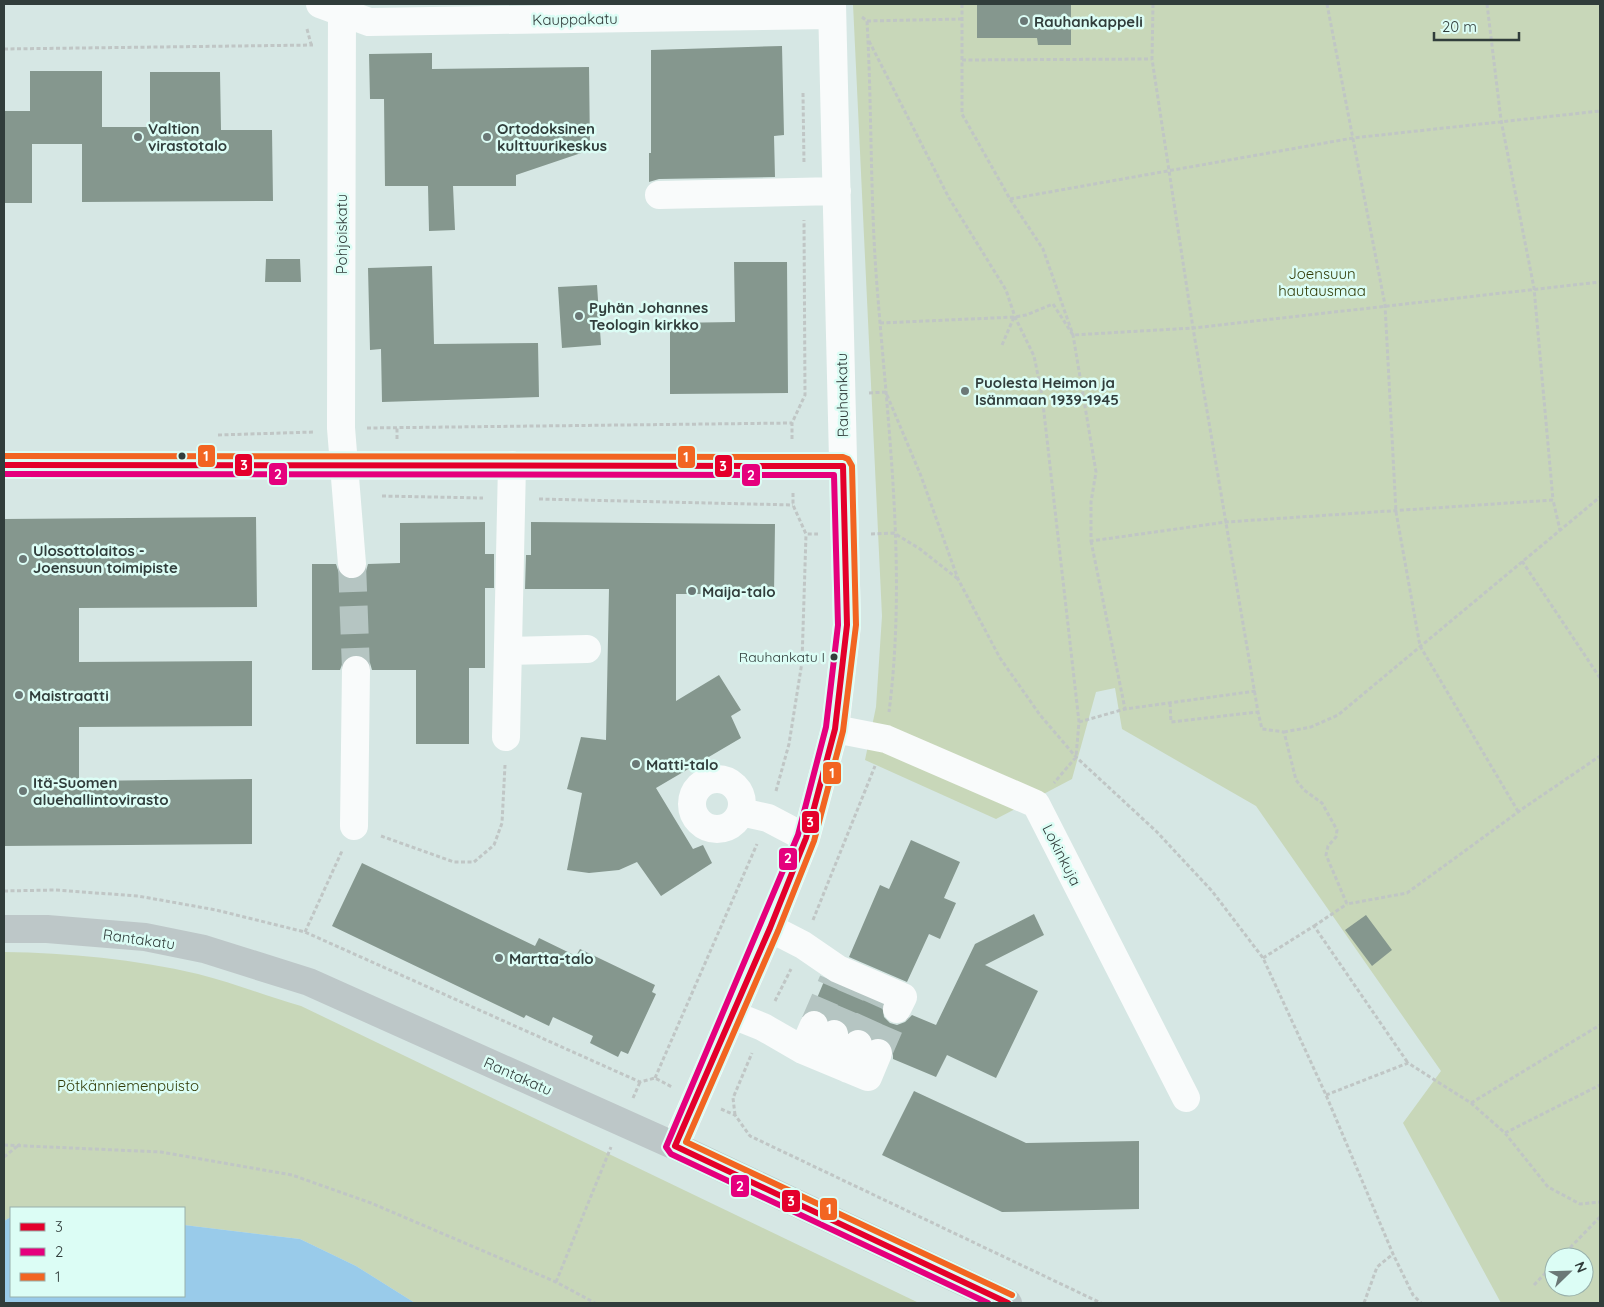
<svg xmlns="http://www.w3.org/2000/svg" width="1604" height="1307" font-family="Quicksand,sans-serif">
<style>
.green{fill:#c8d7b9;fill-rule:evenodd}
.water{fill:#99cbea}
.building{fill:#85978e}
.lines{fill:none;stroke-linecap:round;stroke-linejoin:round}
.minor-tunnel{stroke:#b5c5c2;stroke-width:28;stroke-dasharray:28 14;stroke-linecap:butt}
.path{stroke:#c0c6c5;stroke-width:3;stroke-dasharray:4 2.5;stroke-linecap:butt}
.minor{stroke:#f9fbfb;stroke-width:28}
.major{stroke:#bdc7c8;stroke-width:28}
.bus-1-casing{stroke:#dcfdf5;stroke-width:10}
.bus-2-casing{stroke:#dcfdf5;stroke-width:10}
.bus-3-casing{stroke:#dcfdf5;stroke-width:10}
.bus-1{stroke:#e4002b;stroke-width:6}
.bus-2{stroke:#e5007d;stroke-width:6}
.bus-3{stroke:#f26522;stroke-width:6}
.poi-dot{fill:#6b7876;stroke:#dcfdf5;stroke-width:2}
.bus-dot{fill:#313d3b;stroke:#dcfdf5;stroke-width:2}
.labels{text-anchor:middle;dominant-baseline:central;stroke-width:5;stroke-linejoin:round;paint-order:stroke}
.bus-label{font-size:14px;fill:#313d3b;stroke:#dcfdf5;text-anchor:end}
.street-label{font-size:15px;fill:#313d3b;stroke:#dcfdf5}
.poi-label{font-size:15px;font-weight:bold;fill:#313d3b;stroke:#dcfdf5;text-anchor:start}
.park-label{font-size:15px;fill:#303a06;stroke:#dcfdf5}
.line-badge{stroke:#dcfdf5;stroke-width:2}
.badge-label{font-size:14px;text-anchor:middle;font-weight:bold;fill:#fff}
</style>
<rect width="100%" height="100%" fill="#d6e7e4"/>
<path class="green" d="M 853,4 L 1600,4 L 1600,1303 L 1501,1303 L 1403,1123 L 1441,1071 L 1256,806 L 1122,729 L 1115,688 L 1096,692 L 1072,779 L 996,819 L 865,760 L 876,707 L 882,616 ZM 1554,1257 L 1584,1257 L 1584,1287 L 1554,1287 Z
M 4,952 C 69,953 135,959 198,974 C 233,983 267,996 301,1006 L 919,1303 L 415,1303 L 356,1266 L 300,1239 L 184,1225 L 184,1208 L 11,1208 L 11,1217 L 4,1221 Z"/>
<path class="water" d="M 11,1217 L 11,1296 L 184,1296 L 184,1225 L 300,1239 L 356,1266 L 415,1303 L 4,1303 L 4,1221 Z"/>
<path class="building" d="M 977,4 L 1071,4 L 1071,45 L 1038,45 L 1037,38 L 977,38 Z
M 782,46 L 784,135 L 774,136 L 775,177 L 659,179 L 649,182 L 649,153 L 651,153 L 651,50 Z
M 432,53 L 432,69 L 589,67 L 590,150 L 516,175 L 516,186 L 453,186 L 455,230 L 429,231 L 428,186 L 385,186 L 384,99 L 370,99 L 369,54 Z
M 30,71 L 102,71 L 102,127 L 150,127 L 150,72 L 220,72 L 221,130 L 272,130 L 273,201 L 82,202 L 82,144 L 32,144 L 32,203 L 4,203 L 4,111 L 30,111 Z
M 266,259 L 300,259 L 301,282 L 265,282 Z
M 734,262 L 787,262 L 788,393 L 670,394 L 670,323 L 735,322 Z
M 432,266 L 434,344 L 538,343 L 539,397 L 382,402 L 381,349 L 370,350 L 368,268 Z
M 597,285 L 601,345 L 562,348 L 558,287 Z
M 256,517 L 257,607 L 79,608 L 79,662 L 252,661 L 252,726 L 79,727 L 79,781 L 252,779 L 252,844 L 4,846 L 4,519 Z
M 485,522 L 485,554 L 494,554 L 494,588 L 485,588 L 485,668 L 469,668 L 469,744 L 416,744 L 416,670 L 372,670 L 370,663 L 364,657 L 356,654 L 349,656 L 343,662 L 340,670 L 312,670 L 312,564 L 336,564 L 339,573 L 346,578 L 354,579 L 361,577 L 366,571 L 368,564 L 400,563 L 400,523 Z
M 531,522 L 775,524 L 774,594 L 676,594 L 676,701 L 719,675 L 741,710 L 731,716 L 741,738 L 656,788 L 693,849 L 703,845 L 712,863 L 661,896 L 637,862 L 619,870 L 589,873 L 567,870 L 582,793 L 567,789 L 581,737 L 606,740 L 609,589 L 525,589 L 526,555 L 531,555 Z
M 911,840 L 960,862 L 944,898 L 956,903 L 940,939 L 929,934 L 907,982 L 849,957 L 880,885 L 889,889 Z
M 362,863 L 535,946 L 539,938 L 576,956 L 580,949 L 655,985 L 652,992 L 656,994 L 628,1054 L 621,1051 L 618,1057 L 590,1043 L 593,1036 L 553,1017 L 549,1026 L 526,1015 L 524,1018 L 332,926 Z
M 1034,914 L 1044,935 L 985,965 L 1038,991 L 996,1078 L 947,1055 L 936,1077 L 893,1059 L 893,1051 L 890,1043 L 884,1039 L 872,1039 L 863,1029 L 856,1029 L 849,1031 L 841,1020 L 828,1020 L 821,1011 L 812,1010 L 825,979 L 882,1005 L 884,1017 L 890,1023 L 897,1025 L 905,1022 L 912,1015 L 936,1025 L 975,944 Z
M 1366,915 L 1392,950 L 1372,966 L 1345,930 Z
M 914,1091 L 1026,1143 L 1139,1141 L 1139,1209 L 1002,1212 L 882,1155 Z"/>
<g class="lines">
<path class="minor-tunnel" d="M 352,564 L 356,670
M 814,1025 L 833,981
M 834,1034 L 853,989
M 858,1044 L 878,1000
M 878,1053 L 897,1009"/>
<path class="path" d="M 962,4 L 962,114 L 1010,199 L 1043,249 L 1073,335 L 1096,472 L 1091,502 L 1091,541 L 1226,522 L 1553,500 L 1560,530
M 1153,4 L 1152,59 L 1193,328 L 1258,712 L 1262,729 L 1284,732 L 1296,780 L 1304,790 L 1322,803 L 1337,830 L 1336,837 L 1328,846 L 1326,855 L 1347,904 L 1407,893 L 1525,807 L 1600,756
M 1327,4 L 1385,305 L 1396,512 L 1420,646 L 1519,813
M 1487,4 L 1501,120 L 1534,288 L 1553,500
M 862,17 L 867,21 C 872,109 870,198 877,286 C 888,427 907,571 889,712
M 867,21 L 962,19
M 307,29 L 311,44
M 869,41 L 949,198 L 1006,290 L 1015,317 L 1034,356 L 1042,395 L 1079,722 L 1076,757 L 1054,783
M 4,49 L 313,45
M 962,60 L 1152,59
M 803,93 L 804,164
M 1010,199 L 1353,138 L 1600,111
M 880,323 L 1015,317 L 1026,315 L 1053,304 L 1073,335 L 1193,328 L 1600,282
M 1002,345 L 1014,317
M 869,393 L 886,392
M 887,395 L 921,476 L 958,579 L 1000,658 L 1040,715 L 1076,757 L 1157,832 L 1212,891 L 1263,958 L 1326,1095 L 1393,1254 L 1413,1295 L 1421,1303
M 367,428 L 792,423
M 218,435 L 314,432
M 397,439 L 397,427
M 792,439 L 792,423 L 805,395 L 804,220
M 793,493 L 793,505 L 806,534 L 818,534
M 382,496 L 483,498
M 539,499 L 793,505
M 871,534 L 894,533 L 920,549 L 958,579
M 1091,541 L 1125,709
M 1522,561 L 1600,678
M 1170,703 L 1171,722 L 1258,712
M 1079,722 L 1125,709 L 1256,691
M 1284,732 L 1311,727 L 1338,715 L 1600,497
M 776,791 L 789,744 L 802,662 L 806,534
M 381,836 L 454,862 L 474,862 L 494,845 L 502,823 L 505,765
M 4,891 L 55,890 L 138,896 L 216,910 L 305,932 L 640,1082 L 655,1078 L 672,1087
M 813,920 L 875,766
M 1314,926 L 1347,904
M 305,932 L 342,851
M 1263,958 L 1314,926 L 1408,1063
M 775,1001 L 791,969
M 655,1078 L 757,844
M 1326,1095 L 1408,1063 L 1471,1103 L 1505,1133 L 1548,1187 L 1580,1204 L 1600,1202
M 633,1098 L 640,1082
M 1471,1103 L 1600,1025
M 721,1109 L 735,1115 L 750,1136 L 1101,1303
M 735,1115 L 733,1098 L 752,1053
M 1505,1133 L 1600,1085
M 4,1145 L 161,1152 L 292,1175 L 371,1203 L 556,1282 L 595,1303
M 4,1157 L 20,1144
M 1561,1257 L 1600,1217
M 556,1282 L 611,1147
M 1534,1285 L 1554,1264
M 1364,1303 L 1377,1267 L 1393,1254"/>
<path class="minor" d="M 320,4 L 369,22 L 832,15
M 342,4 L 341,428 L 352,564
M 659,195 L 837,191
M 4,465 L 843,466
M 508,651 L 587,649
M 835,729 L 886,739 L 1036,804 L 1186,1098
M 506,737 L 512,465
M692 804a25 25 0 1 1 50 0a25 25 0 1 1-50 0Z
M 741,812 L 768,818 L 806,838
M 354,826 L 356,670
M 770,928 L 803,945 L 838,969 L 903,997 L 897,1009
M 733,1015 L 763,1027 L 803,1050 L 868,1077 L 878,1053
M 803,1050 L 814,1025
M 823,1058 L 834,1034
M 848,1069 L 858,1044
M 675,1146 L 770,928 L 806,838 L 835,729 L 847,625 L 832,4"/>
<path class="major" d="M 4,929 L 47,929 L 145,937 L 204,949 L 309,982 L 675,1146 L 1008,1303"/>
<defs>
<path id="bus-1" d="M 4,465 L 843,466 L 847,625 L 835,729 L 806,838 L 770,928 L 675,1146 L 1008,1303"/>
<path id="bus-2" d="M 4,474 L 834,475 L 838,625 L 826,727 L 798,835 L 666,1147 L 671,1154 L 988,1303"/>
<path id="bus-3" d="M 4,456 L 843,457 L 848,459 L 852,466 L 856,625 L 843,731 L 814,841 L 778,931 L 686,1142 L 1012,1295"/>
</defs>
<use href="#bus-1" class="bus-1-casing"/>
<use href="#bus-2" class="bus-2-casing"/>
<use href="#bus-3" class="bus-3-casing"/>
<use href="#bus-1" class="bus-1"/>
<use href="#bus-2" class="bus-2"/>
<use href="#bus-3" class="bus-3"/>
</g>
<g class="poi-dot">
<circle cx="1024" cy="21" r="5"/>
<circle cx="138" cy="137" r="5"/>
<circle cx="487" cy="137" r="5"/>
<circle cx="579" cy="316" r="5"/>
<circle cx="965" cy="391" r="5"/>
<circle cx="23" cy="559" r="5"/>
<circle cx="692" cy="591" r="5"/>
<circle cx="19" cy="695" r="5"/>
<circle cx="636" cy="764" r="5"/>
<circle cx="23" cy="791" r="5"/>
<circle cx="499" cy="958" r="5"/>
</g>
<g class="bus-dot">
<circle cx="182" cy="456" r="4.5"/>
<circle cx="834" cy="657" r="4.5"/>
</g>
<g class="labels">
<g class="bus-label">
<text x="825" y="657">Rauhankatu I</text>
</g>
<g class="street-label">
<text transform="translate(575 19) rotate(-1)">Kauppakatu</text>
<text transform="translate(341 234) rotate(-90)">Pohjoiskatu</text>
<text transform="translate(842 395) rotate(-91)">Rauhankatu</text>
<text transform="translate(1062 855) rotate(63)">Lokinkuja</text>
<text transform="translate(139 939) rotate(8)">Rantakatu</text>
<text transform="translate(518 1076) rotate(24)">Rantakatu</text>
</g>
<g class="poi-label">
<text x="1034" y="21">Rauhankappeli</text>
<text x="148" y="128">Valtion<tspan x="148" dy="17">virastotalo</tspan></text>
<text x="497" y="128">Ortodoksinen<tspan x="497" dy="17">kulttuurikeskus</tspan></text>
<text x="589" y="307">Pyhän Johannes<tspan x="589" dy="17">Teologin kirkko</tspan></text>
<text x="975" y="382">Puolesta Heimon ja<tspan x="975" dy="17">Isänmaan 1939-1945</tspan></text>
<text x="33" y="550">Ulosottolaitos -<tspan x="33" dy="17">Joensuun toimipiste</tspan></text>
<text x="702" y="591">Maija-talo</text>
<text x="29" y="695">Maistraatti</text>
<text x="646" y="764">Matti-talo</text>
<text x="33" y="782">Itä-Suomen<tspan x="33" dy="17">aluehallintovirasto</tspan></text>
<text x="509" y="958">Martta-talo</text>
</g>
<g class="park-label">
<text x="1322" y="273">Joensuun<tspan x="1322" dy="17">hautausmaa</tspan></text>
<text x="128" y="1085">Pötkänniemenpuisto</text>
</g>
</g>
<g class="line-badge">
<rect x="197" y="444" width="19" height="24" rx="5" fill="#f26522"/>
<rect x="677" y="445" width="19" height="24" rx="5" fill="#f26522"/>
<rect x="234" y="453" width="19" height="24" rx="5" fill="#e4002b"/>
<rect x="714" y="454" width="19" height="24" rx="5" fill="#e4002b"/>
<rect x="268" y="462" width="20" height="24" rx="5" fill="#e5007d"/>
<rect x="741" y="463" width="20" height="24" rx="5" fill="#e5007d"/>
<rect x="822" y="761" width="20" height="24" rx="5" fill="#f26522"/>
<rect x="801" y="810" width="19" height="24" rx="5" fill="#e4002b"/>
<rect x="778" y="847" width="20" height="24" rx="5" fill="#e5007d"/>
<rect x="730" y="1174" width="20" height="24" rx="5" fill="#e5007d"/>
<rect x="781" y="1189" width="20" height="24" rx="5" fill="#e4002b"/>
<rect x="819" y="1197" width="19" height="24" rx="5" fill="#f26522"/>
</g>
<g class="badge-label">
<text x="206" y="461">1</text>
<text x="686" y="462">1</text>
<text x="244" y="470">3</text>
<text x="723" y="471">3</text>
<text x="278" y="479">2</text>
<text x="751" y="480">2</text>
<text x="832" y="778">1</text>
<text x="810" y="827">3</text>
<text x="788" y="863">2</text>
<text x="740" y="1191">2</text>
<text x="791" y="1206">3</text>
<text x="829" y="1214">1</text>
</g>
<rect width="1604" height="1307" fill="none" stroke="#313d3b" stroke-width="10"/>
<rect x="10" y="1207" width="175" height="90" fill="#dcfdf5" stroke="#98b0ab"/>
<rect x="20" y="1223" width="25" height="8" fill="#e4002b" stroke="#98b0ab"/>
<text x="55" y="1232" font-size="15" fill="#313d3b">3</text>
<rect x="20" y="1248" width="25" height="8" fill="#e5007d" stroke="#98b0ab"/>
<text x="55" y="1257" font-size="15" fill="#313d3b">2</text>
<rect x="20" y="1273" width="25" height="8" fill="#f26522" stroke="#98b0ab"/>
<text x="55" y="1282" font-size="15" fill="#313d3b">1</text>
<g transform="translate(1569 1272) rotate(67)"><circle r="24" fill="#dcfdf5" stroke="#98b0ab"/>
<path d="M0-4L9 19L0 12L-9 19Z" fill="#6b7876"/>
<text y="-8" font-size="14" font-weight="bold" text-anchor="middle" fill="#313d3b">N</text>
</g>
<path d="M1434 32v8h85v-8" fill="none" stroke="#313d3b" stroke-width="2.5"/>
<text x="1442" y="32" font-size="15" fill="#313d3b" stroke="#dcfdf5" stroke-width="4" paint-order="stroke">20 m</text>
</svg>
